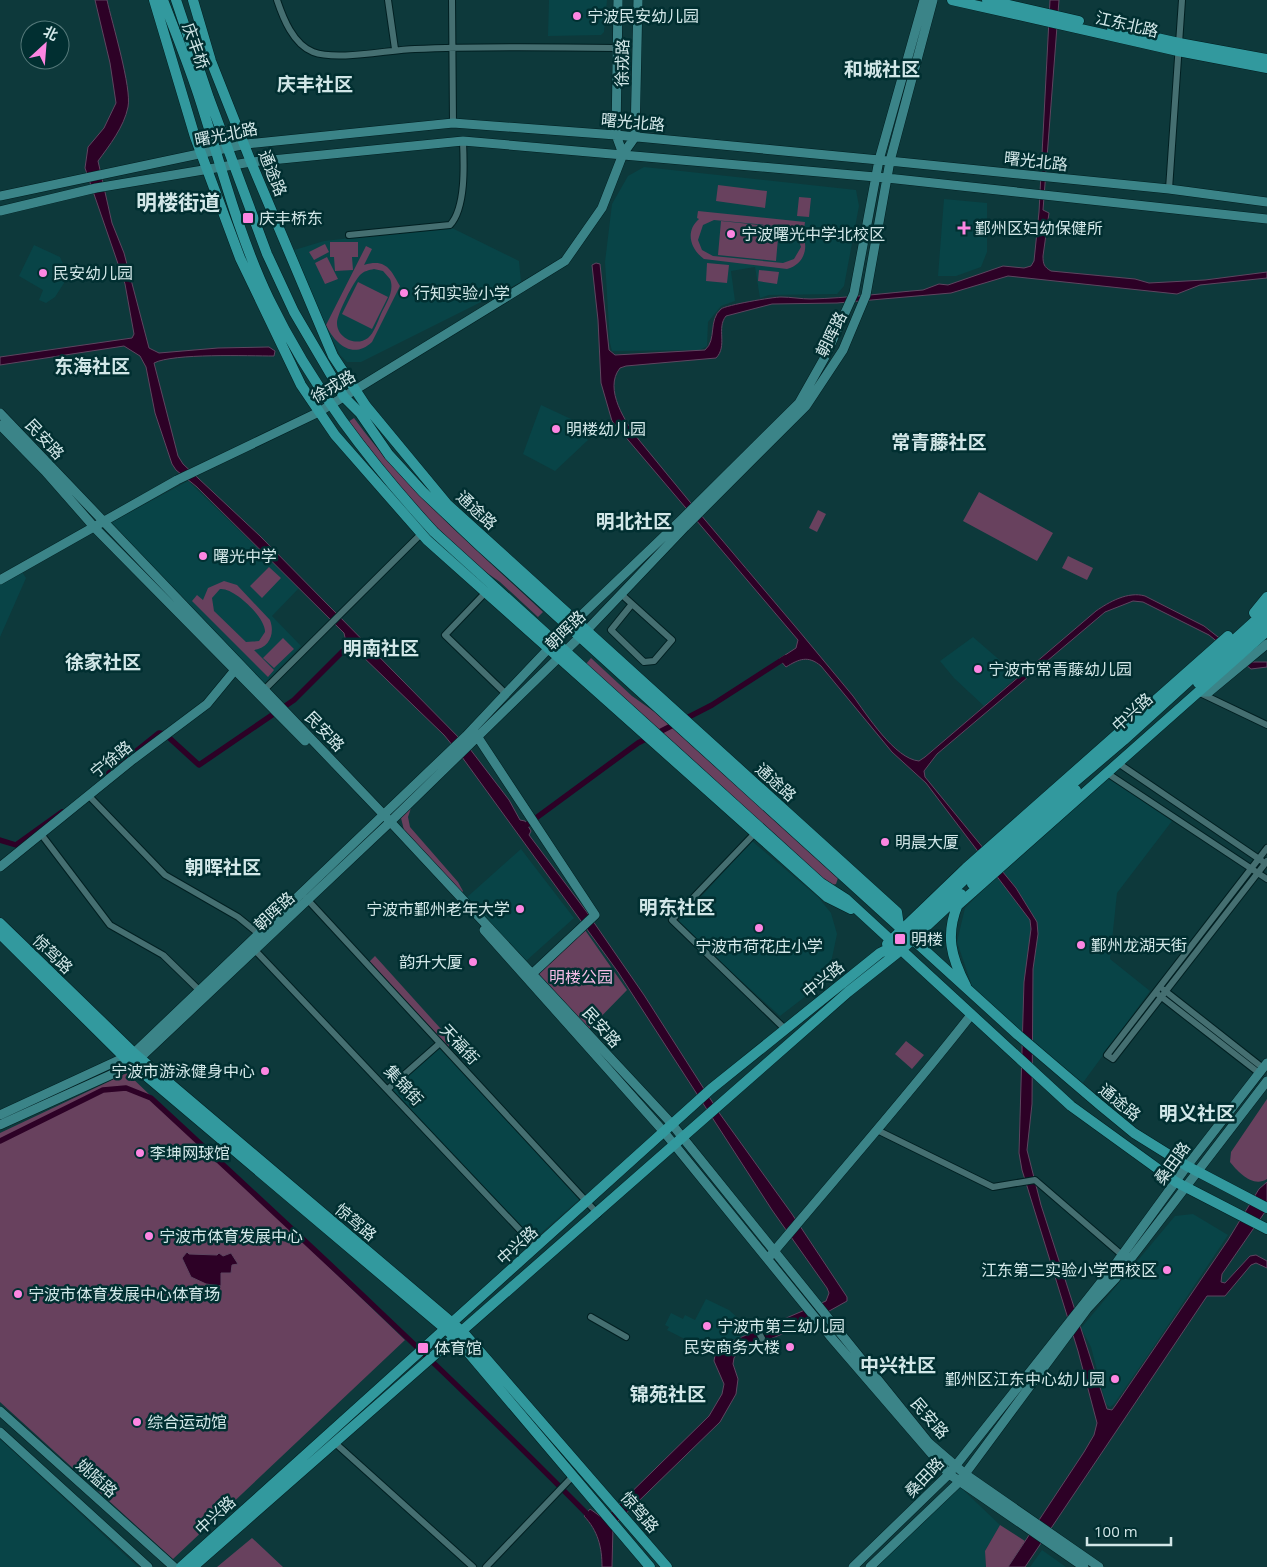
<svg xmlns="http://www.w3.org/2000/svg" width="1267" height="1567" font-family="'Open Sans','Noto Sans SC',sans-serif">
<style>
.built{fill:#084447}
.green{fill:#68415e;fill-rule:evenodd}
.water{fill:#2d0126;stroke:#5e4660}
.lines{fill:none;stroke-linecap:round;stroke-linejoin:round}
.canal{stroke:#2d0126;stroke-width:5.5}
.street-casing{stroke:#001f21;stroke-width:8}
.secondary-casing{stroke:#001f21;stroke-width:10}
.primary-casing{stroke:#001f21;stroke-width:11}
.street{stroke:#456f71;stroke-width:6}
.secondary{stroke:#3b8488;stroke-width:9}
.primary{stroke:#32999e;stroke-width:10}
.poi-dot{fill:#fd86e2;stroke:#012f31;stroke-width:2}
.labels{text-anchor:middle;dominant-baseline:central;stroke-width:5;stroke-linejoin:round;paint-order:stroke}
.poi-label{font-size:16px;fill:#d2e7e8;stroke:#012f31;text-anchor:start}
.street-label{font-size:16px;fill:#d2e7e8;stroke:#012f31}
.park-label{font-size:16px;fill:#f6bde6;stroke:#012f31}
.quarter-label{font-size:19px;font-weight:bold;fill:#d2e7e8;stroke:#012f31}
.district-label{font-size:21px;font-weight:bold;fill:#d2e7e8;stroke:#012f31}
</style>
<rect width="100%" height="100%" fill="#0d393b"/>
<path class="built" d="M 549,0 L 607,0 L 604,32 L 601,35 L 548,36 Z
M 644,167 L 856,190 L 859,206 L 844,286 L 837,294 L 769,295 L 760,298 L 755,267 L 731,271 L 735,301 L 721,306 L 708,322 L 707,346 L 700,350 L 612,351 L 610,343 L 605,262 L 612,204 L 628,176 Z
M 944,199 L 987,203 L 987,252 L 981,267 L 956,276 L 938,276 Z
M 450,227 L 519,261 L 521,282 L 361,362 L 347,362 L 340,355 L 315,304 L 291,251 L 324,241 Z
M 34,245 L 60,257 L 66,270 L 64,283 L 55,297 L 46,303 L 39,300 L 43,290 L 19,276 Z
M 541,405 L 571,419 L 588,440 L 555,471 L 523,454 Z
M 188,481 L 299,588 L 272,616 L 301,646 L 264,684 L 108,524 Z
M 22,572 L 26,578 L 0,637 L 0,583 Z
M 973,637 L 1018,676 L 984,706 L 954,678 L 940,661 Z
M 1108,777 L 1172,821 L 1117,893 L 1110,959 L 1150,991 L 1082,1084 L 1038,1047 L 972,986 L 957,942 L 965,908 L 1005,868 Z
M 752,841 L 818,897 L 831,913 L 837,934 L 829,972 L 815,989 L 780,1016 L 677,923 Z
M 521,849 L 574,918 L 526,961 L 465,899 Z
M 439,1046 L 581,1198 L 532,1241 L 391,1089 Z
M 1193,1214 L 1228,1235 L 1148,1355 L 1114,1404 L 1110,1407 L 1106,1404 L 1091,1347 L 1081,1328 L 1175,1216 Z
M 706,1299 L 729,1310 L 753,1332 L 719,1345 L 714,1354 L 667,1330 L 669,1327 L 665,1325 L 671,1313 L 683,1319 L 685,1315 L 695,1320 Z
M 0,1439 L 138,1567 L 0,1567 Z
M 959,1486 L 1000,1525 L 985,1551 L 986,1567 L 874,1567 Z
M 1042,1550 L 1066,1567 L 1030,1567 Z"/>
<path class="green" d="M 718,185 L 767,191 L 765,208 L 716,201 Z
M 799,197 L 811,198 L 809,217 L 797,216 Z
M 698,211 L 805,222 L 804,229 L 798,228 C 811,243 806,264 787,269 L 704,259 C 690,249 685,231 699,219 L 697,218 ZM 714,220 L 786,227 L 797,235 L 801,247 L 794,259 L 783,263 L 713,256 L 702,250 L 698,240 L 703,225 Z
M 721,221 L 779,227 L 776,261 L 718,255 Z
M 330,242 L 358,242 L 358,257 L 352,257 L 353,270 L 335,271 L 334,257 L 330,257 Z
M 325,244 L 329,252 L 314,260 L 309,252 Z
M 366,246 L 372,249 L 364,265 C 387,258 391,271 400,286 L 372,342 C 353,360 335,344 326,325 ZM 374,269 L 383,271 L 390,279 C 395,291 386,303 381,314 C 378,321 374,333 368,338 C 356,347 337,338 337,323 C 337,314 354,281 360,275 C 364,271 369,270 374,269 Z
M 327,257 L 338,279 L 325,284 L 315,263 Z
M 707,263 L 729,265 L 727,283 L 706,281 Z
M 759,270 L 779,272 L 777,284 L 758,281 Z
M 358,282 L 388,297 L 372,329 L 342,314 Z
M 354,418 C 407,491 477,550 543,612 L 538,617 L 500,582 L 480,568 L 422,513 L 404,493 L 348,422 Z
M 979,492 L 1053,533 L 1037,561 L 963,521 Z
M 818,510 L 826,514 L 817,532 L 809,528 Z
M 1068,556 L 1093,568 L 1087,580 L 1062,568 Z
M 269,567 L 281,578 L 262,598 L 250,586 Z
M 224,581 L 237,585 L 270,620 C 275,633 270,648 254,650 L 274,670 L 268,677 L 192,601 L 197,595 L 203,600 L 208,588 ZM 220,589 C 234,587 266,618 265,632 L 259,641 L 246,642 L 214,611 L 212,598 Z
M 283,638 L 294,649 L 274,668 L 263,658 Z
M 591,658 L 632,696 L 656,713 L 838,878 L 836,884 L 832,885 L 827,882 L 586,664 Z
M 408,807 L 411,808 L 408,817 L 410,827 L 458,882 L 463,891 L 461,894 L 404,830 L 401,818 Z
M 585,930 L 627,990 L 589,1029 L 538,973 Z
M 375,956 L 450,1039 L 455,1034 L 459,1037 L 447,1048 L 368,963 Z
M 906,1041 L 924,1055 L 912,1069 L 895,1054 Z
M 127,1073 L 405,1340 L 173,1559 L 0,1402 L 0,1133 Z
M 1267,1099 L 1267,1179 C 1253,1188 1238,1172 1230,1162 L 1231,1152 Z
M 1000,1525 L 1025,1541 L 1008,1567 L 986,1567 L 985,1551 Z
M 252,1538 L 283,1567 L 217,1567 Z"/>
<path class="water" d="M 95,0 L 107,0 C 112,23 132,88 128,107 C 124,127 109,146 98,161 L 112,223 L 124,253 L 149,348 L 159,353 L 218,348 L 269,347 L 275,351 L 274,356 C 249,356 173,353 154,363 L 178,456 L 183,464 L 260,536 L 470,749 L 509,800 L 520,820 L 525,821 L 531,831 L 529,835 L 586,911 L 644,995 L 720,1114 L 792,1214 L 847,1297 L 847,1301 L 806,1324 L 737,1353 L 734,1358 L 733,1364 L 738,1379 L 736,1394 L 720,1422 L 613,1526 L 612,1567 L 602,1567 C 602,1547 598,1531 584,1516 L 590,1509 L 604,1519 L 709,1416 L 722,1394 L 724,1384 L 714,1361 L 715,1355 L 723,1345 L 826,1301 L 829,1293 L 827,1288 L 772,1210 L 618,972 L 462,757 L 444,735 L 358,652 L 352,647 L 345,653 L 341,649 L 346,642 L 344,633 L 197,487 L 176,470 L 172,464 L 155,413 L 146,367 L 140,356 L 124,346 L 0,365 L 0,357 L 132,338 L 134,334 L 125,284 L 85,168 L 88,147 L 104,128 L 116,103 L 110,63 Z
M 1050,0 L 1059,0 L 1043,210 L 1049,213 L 1043,256 C 1043,264 1044,267 1051,271 L 1135,279 L 1149,283 L 1205,280 L 1267,272 L 1267,278 L 1200,285 L 1177,294 L 1008,276 L 951,293 L 837,303 L 772,304 L 726,316 C 716,328 728,346 716,358 L 626,366 L 620,368 C 603,389 626,423 639,440 C 709,527 783,610 853,696 C 867,715 895,759 919,761 L 925,757 L 1096,611 C 1109,602 1128,591 1145,596 L 1204,626 L 1250,662 L 1267,662 L 1267,667 L 1251,669 L 1209,635 L 1143,602 L 1133,601 L 1105,612 L 937,754 L 924,771 L 925,777 L 1016,888 L 1037,922 L 1038,934 L 1033,969 L 1032,1104 L 1027,1150 L 1041,1205 L 1107,1409 L 1112,1410 L 1115,1406 L 1228,1240 L 1259,1189 L 1267,1182 L 1267,1209 L 1222,1274 L 1221,1282 L 1225,1283 L 1250,1256 L 1256,1255 L 1267,1261 L 1267,1268 L 1256,1263 L 1251,1265 L 1225,1296 L 1207,1296 L 1025,1567 L 1008,1567 L 1084,1452 L 1094,1435 L 1097,1423 L 1078,1351 L 1022,1170 L 1019,1153 L 1024,982 L 1031,929 L 1030,920 L 926,783 L 892,752 L 821,666 C 808,655 799,659 786,667 L 779,659 L 796,648 L 798,640 L 612,421 L 601,383 L 598,320 L 592,265 L 596,263 L 600,264 L 609,350 L 615,355 L 705,350 C 717,340 708,320 721,309 C 726,305 773,297 781,297 C 791,297 801,299 811,299 C 848,298 886,293 923,290 L 939,284 L 948,285 L 1003,266 L 1024,268 L 1031,266 L 1034,261 L 1039,212 Z
M 187,1252 L 189,1254 L 217,1255 L 219,1253 L 223,1256 L 231,1253 L 238,1264 L 232,1265 L 231,1273 L 221,1273 L 221,1286 L 206,1284 L 191,1277 L 182,1258 Z"/>
<g class="lines">
<path class="canal" d="M 109,773 L 159,733 L 165,734 L 199,765 L 294,700 L 348,646
M 521,829 L 638,743 L 712,705 L 785,658
M 0,840 L 16,845 L 62,812
M 0,1141 L 103,1090 L 126,1088 L 151,1098 C 300,1236 449,1374 592,1519"/>
<defs>
<path id="street" d="M 277,0 C 283,18 293,44 313,52 C 337,61 387,50 415,49 C 482,46 549,47 617,48
M 388,0 L 395,49
M 452,0 L 453,123
M 1169,189 L 1182,0
M 349,235 L 450,225 C 466,208 464,164 463,141
M 485,593 L 445,635 L 506,694
M 621,594 L 672,640 L 654,661 L 644,662 L 611,630 L 632,604
M 264,690 L 421,534
M 1200,693 L 1267,725
M 1118,763 L 1262,861
M 1107,773 L 1267,879
M 89,796 L 165,875 L 238,917 L 259,934
M 756,832 L 672,920 L 785,1029
M 41,834 L 110,925 L 163,955 L 199,990
M 1267,848 L 1107,1055 L 1113,1059 L 1267,861
M 306,898 L 598,1214
M 253,948 L 536,1247
M 1164,990 L 1263,1068
M 1159,995 L 1259,1073
M 388,1089 L 440,1043
M 877,1130 L 993,1187 L 1035,1180 L 1122,1255
M 591,1317 L 626,1337
M 756,1327 L 767,1348
M 334,1442 L 473,1567
M 486,1567 L 573,1476"/>
<path id="secondary" d="M 618,0 L 616,135 L 623,154
M 0,196 L 246,144 L 453,123 L 616,135 L 879,160 L 1169,189 L 1267,202
M 0,211 L 96,188 L 251,162 L 463,141 L 887,178 L 1267,219
M 0,413 L 384,815 L 671,1123 L 929,1443 L 965,1474 L 1099,1567
M 0,425 L 45,471 L 95,528 L 305,741
M 0,580 L 177,480 L 319,412 L 565,261 L 602,208 L 623,154 L 635,137 L 638,0
M 1198,692 L 1209,692 L 1267,644
M 475,733 L 595,915 L 533,973
M 0,867 L 131,761 L 207,704 L 235,670
M 484,930 L 664,1132 L 830,1336 L 949,1474 L 1084,1567
M 0,1115 L 134,1053 L 466,736 L 568,628 L 681,520 L 799,403 L 825,357 L 854,293 L 879,160 L 924,0
M 0,1125 L 117,1072 L 140,1058 L 387,825 L 587,630 L 685,527 L 806,406 L 843,350 L 866,295 L 890,161 L 933,0
M 771,1255 C 838,1175 907,1097 971,1015
M 0,1411 L 174,1567
M 0,1432 L 148,1567
M 853,1567 L 949,1474 L 1117,1262 L 1187,1166 L 1267,1063
M 870,1567 L 959,1482 L 1087,1309 L 1115,1279 L 1267,1081"/>
<path id="primary" d="M 154,0 L 195,137 L 240,258 L 301,385 L 335,435 L 427,540 L 827,897 L 851,909
M 163,0 C 176,34 190,68 201,103 C 222,169 239,236 269,299 C 311,386 369,461 434,532 L 821,883 L 846,899 L 1071,1106 L 1176,1182 L 1267,1229
M 176,0 L 209,98 L 267,254 L 294,312 L 344,397 L 360,413 L 389,455 L 423,492 L 480,546 L 1018,1035 L 1100,1105 L 1134,1133 L 1187,1166 L 1267,1208
M 193,0 L 211,61 L 251,162 L 333,356 L 366,406 L 447,504 L 897,912 L 899,926
M 952,0 L 1178,51 L 1267,68
M 987,0 L 1079,21
M 1112,28 L 1179,43 L 1267,59
M 1254,613 L 1267,597
M 1198,683 L 1267,620
M 972,884 L 1076,790
M 958,904 C 945,935 951,957 966,986
M 958,905 L 1267,631
M 0,923 L 134,1053 L 463,1332 L 667,1567
M 0,934 L 125,1058 L 456,1338 L 650,1567
M 887,944 L 966,868 L 1228,636
M 181,1567 L 711,1089 L 880,953 L 896,945 L 1004,842 L 1124,740 L 1267,610
M 193,1567 L 848,992 L 901,950 L 961,894"/>
</defs>
<use href="#street" class="street-casing"/>
<use href="#secondary" class="secondary-casing"/>
<use href="#primary" class="primary-casing"/>
<use href="#street" class="street"/>
<use href="#secondary" class="secondary"/>
<use href="#primary" class="primary"/>
</g>
<g class="poi-dot">
<circle cx="577" cy="16" r="5"/>
<rect x="242" y="212" width="12" height="12" rx="2.5"/>
<path d="M961.5 220.5h5v5h5v5h-5v5h-5v-5h-5v-5h5z"/>
<circle cx="731" cy="234" r="5"/>
<circle cx="43" cy="273" r="5"/>
<circle cx="404" cy="293" r="5"/>
<circle cx="556" cy="429" r="5"/>
<circle cx="203" cy="556" r="5"/>
<circle cx="978" cy="669" r="5"/>
<circle cx="885" cy="842" r="5"/>
<circle cx="520" cy="909" r="5"/>
<circle cx="759" cy="928" r="5"/>
<rect x="894" y="933" width="12" height="12" rx="2.5"/>
<circle cx="1081" cy="945" r="5"/>
<circle cx="473" cy="962" r="5"/>
<circle cx="265" cy="1071" r="5"/>
<circle cx="140" cy="1153" r="5"/>
<circle cx="149" cy="1236" r="5"/>
<circle cx="1167" cy="1270" r="5"/>
<circle cx="18" cy="1294" r="5"/>
<circle cx="707" cy="1326" r="5"/>
<circle cx="790" cy="1347" r="5"/>
<rect x="417" y="1342" width="12" height="12" rx="2.5"/>
<circle cx="1115" cy="1379" r="5"/>
<circle cx="137" cy="1422" r="5"/>
</g>
<g class="labels">
<g class="poi-label">
<text x="587" y="16">宁波民安幼儿园</text>
<text x="259" y="218">庆丰桥东</text>
<text x="975" y="228">鄞州区妇幼保健所</text>
<text x="741" y="234">宁波曙光中学北校区</text>
<text x="53" y="273">民安幼儿园</text>
<text x="414" y="293">行知实验小学</text>
<text x="566" y="429">明楼幼儿园</text>
<text x="213" y="556">曙光中学</text>
<text x="988" y="669">宁波市常青藤幼儿园</text>
<text x="895" y="842">明晨大厦</text>
<text x="510" y="909" text-anchor="end">宁波市鄞州老年大学</text>
<text x="911" y="939">明楼</text>
<text x="1091" y="945">鄞州龙湖天街</text>
<text x="759" y="946" text-anchor="middle">宁波市荷花庄小学</text>
<text x="463" y="962" text-anchor="end">韵升大厦</text>
<text x="255" y="1071" text-anchor="end">宁波市游泳健身中心</text>
<text x="150" y="1153">李坤网球馆</text>
<text x="159" y="1236">宁波市体育发展中心</text>
<text x="1157" y="1270" text-anchor="end">江东第二实验小学西校区</text>
<text x="28" y="1294">宁波市体育发展中心体育场</text>
<text x="717" y="1326">宁波市第三幼儿园</text>
<text x="780" y="1347" text-anchor="end">民安商务大楼</text>
<text x="434" y="1348">体育馆</text>
<text x="1105" y="1379" text-anchor="end">鄞州区江东中心幼儿园</text>
<text x="147" y="1422">综合运动馆</text>
</g>
<g class="street-label">
<text transform="translate(1127 24) rotate(13)">江东北路</text>
<text transform="translate(196 46) rotate(70)">庆丰桥</text>
<text transform="translate(622 63) rotate(-89)">徐戎路</text>
<text transform="translate(633 122) rotate(5)">曙光北路</text>
<text transform="translate(226 134) rotate(-11)">曙光北路</text>
<text transform="translate(1036 161) rotate(6)">曙光北路</text>
<text transform="translate(273 173) rotate(68)">通途路</text>
<text transform="translate(831 334) rotate(-64)">朝晖路</text>
<text transform="translate(333 386) rotate(-30)">徐戎路</text>
<text transform="translate(45 439) rotate(47)">民安路</text>
<text transform="translate(477 510) rotate(43)">通途路</text>
<text transform="translate(565 630) rotate(-44)">朝晖路</text>
<text transform="translate(1132 712) rotate(-42)">中兴路</text>
<text transform="translate(325 731) rotate(46)">民安路</text>
<text transform="translate(111 759) rotate(-39)">宁徐路</text>
<text transform="translate(776 782) rotate(42)">通途路</text>
<text transform="translate(274 911) rotate(-43)">朝晖路</text>
<text transform="translate(53 954) rotate(44)">惊驾路</text>
<text transform="translate(823 979) rotate(-39)">中兴路</text>
<text transform="translate(602 1027) rotate(48)">民安路</text>
<text transform="translate(460 1044) rotate(47)">天福街</text>
<text transform="translate(404 1085) rotate(47)">集锦街</text>
<text transform="translate(1120 1102) rotate(39)">通途路</text>
<text transform="translate(1172 1163) rotate(-54)">桑田路</text>
<text transform="translate(356 1222) rotate(40)">惊驾路</text>
<text transform="translate(517 1245) rotate(-42)">中兴路</text>
<text transform="translate(930 1418) rotate(49)">民安路</text>
<text transform="translate(924 1477) rotate(-46)">桑田路</text>
<text transform="translate(97 1478) rotate(42)">姚隘路</text>
<text transform="translate(640 1512) rotate(49)">惊驾路</text>
<text transform="translate(215 1515) rotate(-43)">中兴路</text>
</g>
<g class="park-label">
<text x="581" y="977">明楼公园</text>
</g>
<g class="quarter-label">
<text x="882" y="69">和城社区</text>
<text x="315" y="84">庆丰社区</text>
<text x="92" y="366">东海社区</text>
<text x="939" y="442">常青藤社区</text>
<text x="634" y="521">明北社区</text>
<text x="381" y="648">明南社区</text>
<text x="103" y="662">徐家社区</text>
<text x="223" y="867">朝晖社区</text>
<text x="677" y="907">明东社区</text>
<text x="1197" y="1113">明义社区</text>
<text x="898" y="1365">中兴社区</text>
<text x="668" y="1394">锦苑社区</text>
</g>
<g class="district-label">
<text x="178" y="202">明楼街道</text>
</g>
</g>
<g transform="translate(45 45) rotate(26)"><circle r="24" fill="#012f31" stroke="#55797a"/>
<path d="M0-4L9 19L0 12L-9 19Z" fill="#fd86e2"/>
<text y="-8" font-size="14" font-weight="bold" text-anchor="middle" fill="#d2e7e8">北</text>
</g>
<path d="M1087 1537v8h84v-8" fill="none" stroke="#d2e7e8" stroke-width="2.5"/>
<text x="1094" y="1537" font-size="15" fill="#d2e7e8" stroke="#012f31" stroke-width="4" paint-order="stroke">100 m</text>
</svg>
